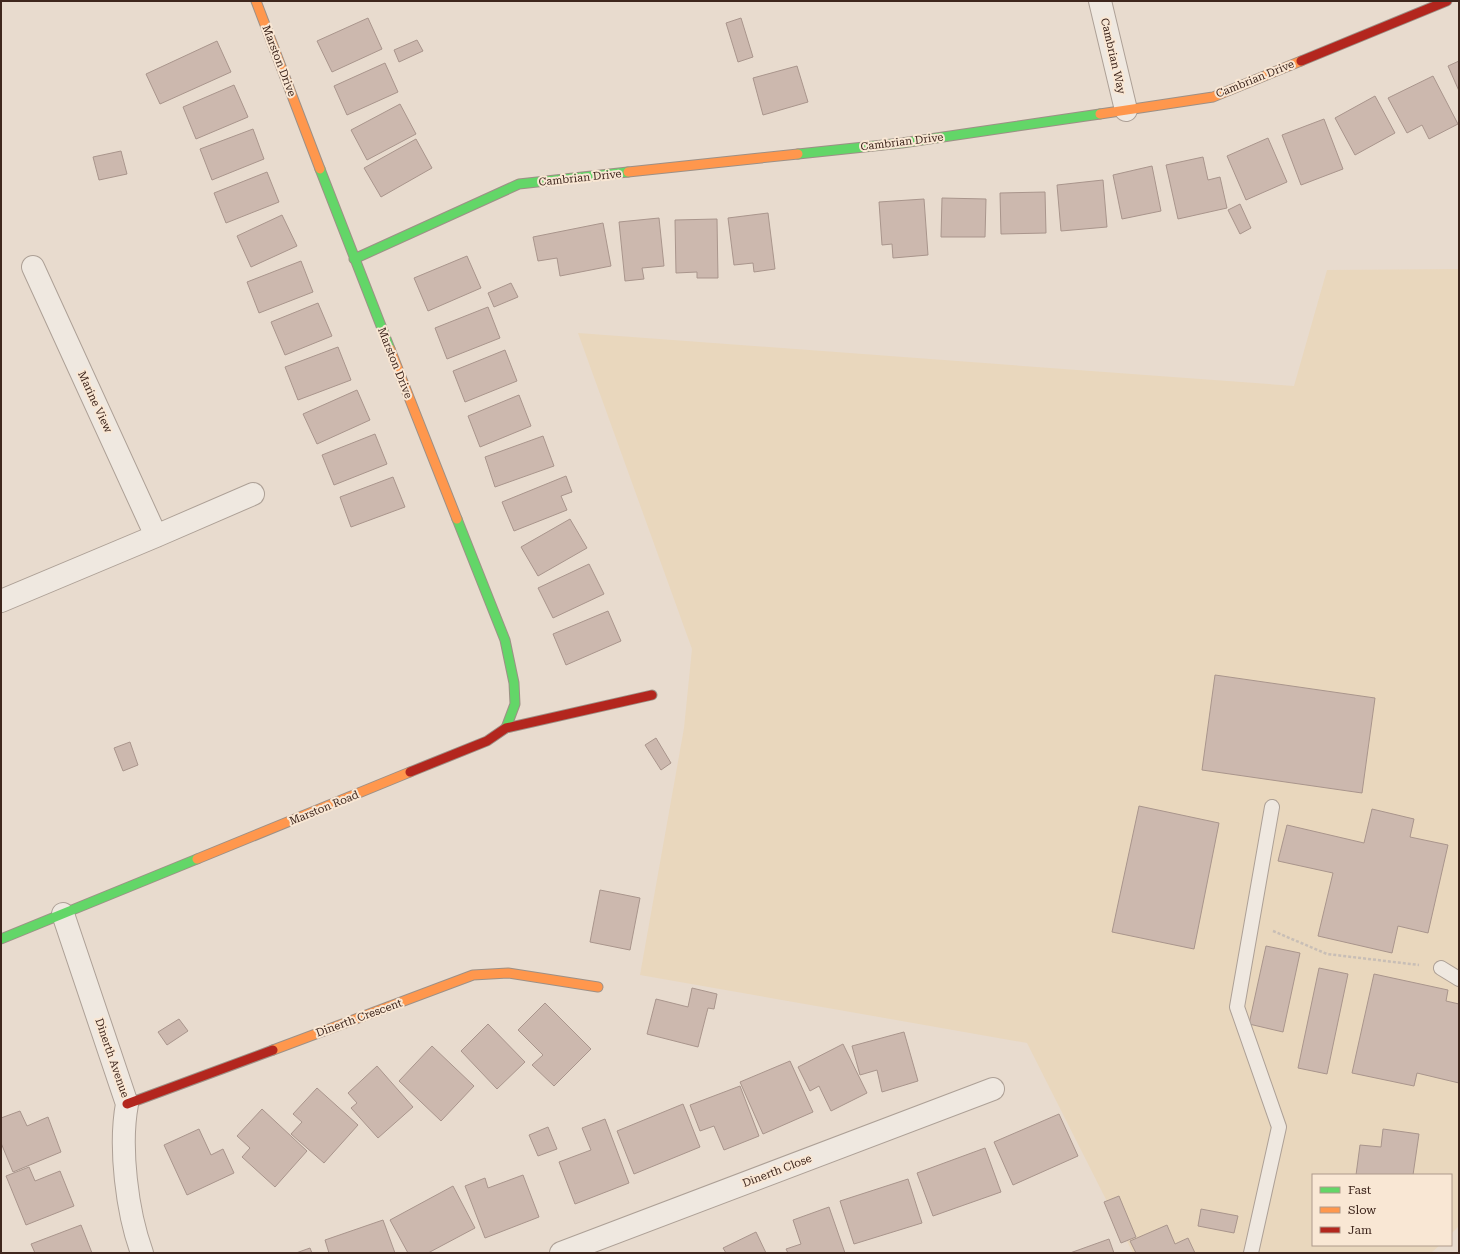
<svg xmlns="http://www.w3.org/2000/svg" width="1460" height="1254" font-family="'Roboto Serif',serif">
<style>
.farmland{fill:#e9d7bd}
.building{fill:#ccb8ae;stroke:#a9958c}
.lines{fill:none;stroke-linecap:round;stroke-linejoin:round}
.lane-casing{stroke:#ada096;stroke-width:16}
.street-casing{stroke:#ada096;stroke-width:24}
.fast-casing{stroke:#9d9086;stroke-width:11}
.slow-casing{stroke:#9d9086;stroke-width:11}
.jam-casing{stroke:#9d9086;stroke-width:11}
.path{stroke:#c8beb6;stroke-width:2.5;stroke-dasharray:3 2;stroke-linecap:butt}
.lane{stroke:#efe8e0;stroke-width:14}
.street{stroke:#efe8e0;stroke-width:22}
.fast{stroke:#63d668;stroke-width:9}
.slow{stroke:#ff974d;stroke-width:9}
.jam{stroke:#b3261e;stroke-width:9}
.labels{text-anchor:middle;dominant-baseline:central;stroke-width:4;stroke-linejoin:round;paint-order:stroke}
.street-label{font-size:11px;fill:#3e261d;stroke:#f9e7d4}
</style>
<rect width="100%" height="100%" fill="#e8dbce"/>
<path class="farmland" d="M 1459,269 L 1459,1226 L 1451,1234 L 1451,1175 L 1313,1175 L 1313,1245 L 1440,1245 L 1431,1253 L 1133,1253 L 1027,1043 L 640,975 L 684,728 L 692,649 L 578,333 L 1294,386 L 1327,270 Z"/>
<path class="building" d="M 368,18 L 382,49 L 332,72 L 317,41 Z
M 741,18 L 753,57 L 738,62 L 726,23 Z
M 417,40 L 423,51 L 399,62 L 394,50 Z
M 217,41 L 231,72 L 160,104 L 146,74 Z
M 1459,61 L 1459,91 L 1448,66 Z
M 385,63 L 398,92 L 347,115 L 334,86 Z
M 797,66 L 808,102 L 763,115 L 753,78 Z
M 1433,76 L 1458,124 L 1429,139 L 1422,125 L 1407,133 L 1388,98 Z
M 234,85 L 248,117 L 196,139 L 183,107 Z
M 1375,96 L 1395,133 L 1355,155 L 1335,118 Z
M 400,104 L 416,134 L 367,160 L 351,130 Z
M 1324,119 L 1343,169 L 1301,185 L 1282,135 Z
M 253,129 L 264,159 L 212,180 L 200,149 Z
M 1268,138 L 1287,182 L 1246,200 L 1227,156 Z
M 416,139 L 432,168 L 381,197 L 364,168 Z
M 121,151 L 127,174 L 99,180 L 93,157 Z
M 1203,157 L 1208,180 L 1220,177 L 1227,208 L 1178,219 L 1166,165 Z
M 1152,166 L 1161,211 L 1122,219 L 1113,175 Z
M 267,172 L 279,202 L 226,223 L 214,193 Z
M 1103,180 L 1107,227 L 1061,231 L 1057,185 Z
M 1045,192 L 1046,233 L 1001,234 L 1000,193 Z
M 942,198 L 986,199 L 985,237 L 941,237 Z
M 924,199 L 928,255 L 893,258 L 892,244 L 882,245 L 879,202 Z
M 1240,204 L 1251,228 L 1240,234 L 1228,210 Z
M 768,213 L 775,269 L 754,272 L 753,263 L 734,265 L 728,218 Z
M 282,215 L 297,246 L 251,267 L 237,236 Z
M 659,218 L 664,266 L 642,268 L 644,279 L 625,281 L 619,222 Z
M 717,219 L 718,278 L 697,278 L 697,272 L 676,273 L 675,220 Z
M 603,223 L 611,266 L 560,276 L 557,258 L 538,261 L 533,237 Z
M 467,256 L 481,288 L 428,311 L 414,278 Z
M 301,261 L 313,292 L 259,313 L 247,282 Z
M 511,283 L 518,297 L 494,307 L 488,293 Z
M 318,303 L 332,336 L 285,355 L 271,322 Z
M 488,307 L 500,338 L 447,359 L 435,328 Z
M 338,347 L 351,380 L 298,400 L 285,367 Z
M 505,350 L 517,381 L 465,402 L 453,371 Z
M 357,390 L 370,420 L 317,444 L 303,414 Z
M 519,395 L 531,426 L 480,447 L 468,416 Z
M 375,434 L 387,464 L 334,485 L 322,455 Z
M 543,436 L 554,466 L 495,487 L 485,457 Z
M 566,476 L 572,492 L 561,496 L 567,510 L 514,531 L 502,502 Z
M 393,477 L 405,507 L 351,527 L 340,497 Z
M 570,519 L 587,548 L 538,576 L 521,547 Z
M 589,564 L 604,594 L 553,618 L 538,588 Z
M 608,611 L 621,641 L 566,665 L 553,634 Z
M 1215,675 L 1375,698 L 1362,793 L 1202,770 Z
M 656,738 L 671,763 L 661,770 L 645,745 Z
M 130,742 L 138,765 L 123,771 L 114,748 Z
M 1139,806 L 1219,823 L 1194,949 L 1112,932 Z
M 1372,809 L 1414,819 L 1410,837 L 1448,845 L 1428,933 L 1398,926 L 1392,953 L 1318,936 L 1333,873 L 1278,861 L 1287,825 L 1364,843 Z
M 600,890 L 640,898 L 630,950 L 590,942 Z
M 1266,946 L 1300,953 L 1283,1032 L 1249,1024 Z
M 1319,968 L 1348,974 L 1327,1074 L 1298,1068 Z
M 1374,974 L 1448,990 L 1446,1001 L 1459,1004 L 1459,1083 L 1417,1073 L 1414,1086 L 1352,1073 Z
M 692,988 L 717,994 L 714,1009 L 708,1008 L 698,1047 L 647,1034 L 656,999 L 688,1007 Z
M 545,1003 L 591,1049 L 554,1086 L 532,1065 L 543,1055 L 518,1030 Z
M 179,1019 L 188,1031 L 167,1045 L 158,1032 Z
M 488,1024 L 525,1062 L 497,1089 L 461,1051 Z
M 904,1032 L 918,1081 L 882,1092 L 877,1070 L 860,1075 L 852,1046 Z
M 843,1044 L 867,1093 L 831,1111 L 819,1086 L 810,1091 L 798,1067 Z
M 432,1046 L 474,1086 L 441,1121 L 399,1081 Z
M 790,1061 L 813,1112 L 763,1134 L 740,1082 Z
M 377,1066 L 413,1107 L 378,1138 L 351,1108 L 357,1103 L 348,1093 Z
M 740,1086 L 759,1136 L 724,1150 L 714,1126 L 700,1131 L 690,1105 Z
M 317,1088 L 358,1125 L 324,1163 L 291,1134 L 302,1122 L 293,1114 Z
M 683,1104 L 700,1147 L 634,1174 L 617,1131 Z
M 262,1109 L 307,1151 L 275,1187 L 242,1157 L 250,1148 L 237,1136 Z
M 20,1111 L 27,1126 L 48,1117 L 61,1152 L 13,1172 L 1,1143 L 1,1118 Z
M 1059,1114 L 1078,1156 L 1013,1185 L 994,1142 Z
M 605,1119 L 629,1183 L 575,1204 L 559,1162 L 591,1150 L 582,1128 Z
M 548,1127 L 557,1149 L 538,1156 L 529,1135 Z
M 199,1129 L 211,1155 L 223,1149 L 234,1173 L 187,1195 L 164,1145 Z
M 1383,1129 L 1419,1134 L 1413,1175 L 1356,1175 L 1360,1145 L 1381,1147 Z
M 985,1148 L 1001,1192 L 933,1216 L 917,1173 Z
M 29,1167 L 35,1181 L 60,1171 L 74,1206 L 26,1225 L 6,1176 Z
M 523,1175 L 539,1217 L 485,1238 L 465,1186 L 485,1178 L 488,1188 Z
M 908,1179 L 922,1223 L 854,1244 L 840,1201 Z
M 453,1186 L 475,1228 L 428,1253 L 408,1253 L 390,1220 Z
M 1119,1196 L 1136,1237 L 1121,1243 L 1104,1202 Z
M 829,1207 L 845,1253 L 788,1253 L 786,1249 L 801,1244 L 793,1220 Z
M 1201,1209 L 1238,1216 L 1234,1233 L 1198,1226 Z
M 383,1220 L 395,1253 L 329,1253 L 325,1240 Z
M 81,1225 L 92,1253 L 35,1253 L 31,1244 Z
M 1167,1225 L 1175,1244 L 1188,1238 L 1195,1253 L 1136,1253 L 1130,1241 Z
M 756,1232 L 766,1253 L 726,1253 L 723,1248 Z
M 1109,1239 L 1114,1253 L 1070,1253 Z
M 310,1248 L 312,1253 L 296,1253 Z"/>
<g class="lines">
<defs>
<path id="lane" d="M 1441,968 L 1459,979
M 1251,1253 L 1279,1127 L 1237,1007 L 1272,807"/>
<path id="street" d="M 1100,1 L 1126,110
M 33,267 L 156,536
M 1,601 L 156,536 L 253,494
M 63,914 L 127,1104 C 119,1147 127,1212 142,1253
M 561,1253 L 993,1089"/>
<path id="fast" d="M 798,154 L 902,143 L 1100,114
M 320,169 L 390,349
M 354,259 L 519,184 L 628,172
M 457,519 L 505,640 L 514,683 L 515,704 L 506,728
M 1,939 L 197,859"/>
<path id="slow" d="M 256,1 L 320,169
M 1100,114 L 1213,97 L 1301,61
M 628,172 L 798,154
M 390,349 L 457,519
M 197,859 L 410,772
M 273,1050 L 473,975 L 508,973 L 598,987"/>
<path id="jam" d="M 1301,61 L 1447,1
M 410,772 L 487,741 L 506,728 L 652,695
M 127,1104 L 273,1050"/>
</defs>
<use href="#lane" class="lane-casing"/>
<use href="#street" class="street-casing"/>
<use href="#fast" class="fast-casing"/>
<use href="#slow" class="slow-casing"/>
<use href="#jam" class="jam-casing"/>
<path class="path" d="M 1273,931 L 1327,954 L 1419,965"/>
<use href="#lane" class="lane"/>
<use href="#street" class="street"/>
<use href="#fast" class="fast"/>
<use href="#slow" class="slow"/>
<use href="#jam" class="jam"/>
</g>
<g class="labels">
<g class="street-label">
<text transform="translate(1113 56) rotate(77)">Cambrian Way</text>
<text transform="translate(279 61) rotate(69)">Marston Drive</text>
<text transform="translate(1255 79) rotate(-22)">Cambrian Drive</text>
<text transform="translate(902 142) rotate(-7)">Cambrian Drive</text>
<text transform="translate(580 178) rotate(-6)">Cambrian Drive</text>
<text transform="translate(395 363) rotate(68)">Marston Drive</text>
<text transform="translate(95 402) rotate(65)">Marine View</text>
<text transform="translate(324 808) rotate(-22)">Marston Road</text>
<text transform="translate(359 1018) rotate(-20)">Dinerth Crescent</text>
<text transform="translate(112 1058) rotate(71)">Dinerth Avenue</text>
<text transform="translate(777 1171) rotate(-21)">Dinerth Close</text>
</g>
</g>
<rect width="1460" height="1254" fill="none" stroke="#3e261d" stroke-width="4"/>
<rect x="1312" y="1174" width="140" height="72" fill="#f9e7d4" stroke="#ae9a8b"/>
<rect x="1320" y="1187" width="20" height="6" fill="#63d668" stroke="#ae9a8b"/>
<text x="1348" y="1194" font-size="12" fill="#3e261d">Fast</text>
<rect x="1320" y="1207" width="20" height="6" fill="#ff974d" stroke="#ae9a8b"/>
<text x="1348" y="1214" font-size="12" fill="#3e261d">Slow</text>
<rect x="1320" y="1227" width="20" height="6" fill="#b3261e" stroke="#ae9a8b"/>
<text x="1348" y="1234" font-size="12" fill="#3e261d">Jam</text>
</svg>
